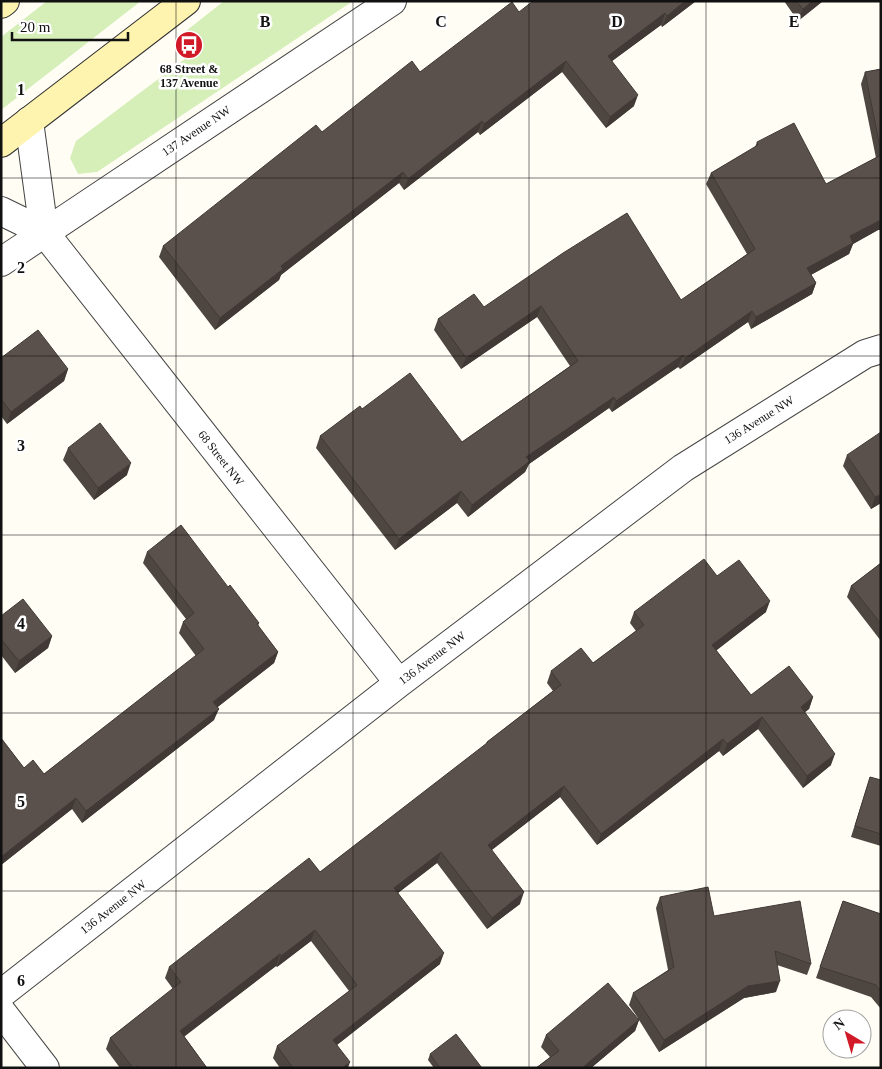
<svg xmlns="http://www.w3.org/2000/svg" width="882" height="1069" font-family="'Times New Roman',serif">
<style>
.grass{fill:#d6efb9}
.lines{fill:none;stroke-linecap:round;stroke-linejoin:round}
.minor-casing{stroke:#444;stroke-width:30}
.secondary-casing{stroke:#333;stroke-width:30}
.minor{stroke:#fff;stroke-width:28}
.secondary{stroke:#fff4af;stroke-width:28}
.wall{fill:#4e4641}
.shaded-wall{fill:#403935}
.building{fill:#5b514c;stroke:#403935}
.grid{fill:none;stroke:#111;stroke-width:1;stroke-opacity:0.55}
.labels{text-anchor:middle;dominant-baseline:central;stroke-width:5;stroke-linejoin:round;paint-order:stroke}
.poi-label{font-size:12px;font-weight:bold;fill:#111;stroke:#fff}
.street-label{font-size:12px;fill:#111;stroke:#fff}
.grid-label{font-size:16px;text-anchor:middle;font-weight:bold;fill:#111;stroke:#fff;stroke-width:5;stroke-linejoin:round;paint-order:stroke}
</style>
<rect width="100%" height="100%" fill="#fffdf4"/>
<path class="grass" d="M 47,1 L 141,1 L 1,110 L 1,37 Z
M 224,1 L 353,1 L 97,172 L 78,174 L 70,158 L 76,141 L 194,52 L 181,35 Z"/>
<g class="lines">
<defs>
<path id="minor" d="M 29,121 L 44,232
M 1,211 L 44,232 L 399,683
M 1,262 L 392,1
M 1,994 L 399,683 L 683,468 L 865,354 L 881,349
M 1,1011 L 45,1068"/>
<path id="secondary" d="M 1,4 L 5,1
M 1,143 L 186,1"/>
</defs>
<use href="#minor" class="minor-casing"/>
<use href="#secondary" class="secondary-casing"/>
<use href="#minor" class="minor"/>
<use href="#secondary" class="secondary"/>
</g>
<path class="wall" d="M 696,1 L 662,27 L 661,25 L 612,61 L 634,106 L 606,128 L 562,72 L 480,135 L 478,132 L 404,190 L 399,183 L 281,275 L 279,280 L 215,330 L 159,257 L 163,246 L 322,132 L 519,12 Z
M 784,1 L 823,1 L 798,21 Z
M 881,69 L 881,230 L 878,230 L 853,244 L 849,254 L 811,275 L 816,283 L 812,294 L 751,329 L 748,322 L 680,369 L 678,367 L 612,412 L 609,408 L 529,464 L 525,472 L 468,517 L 457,503 L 395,550 L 316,448 L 320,436 L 362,409 L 462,442 L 570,366 L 537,317 L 461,369 L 434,330 L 438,319 L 484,307 L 681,300 L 747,254 L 706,184 L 711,173 L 755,147 L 757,142 L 826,184 L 876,158 L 861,84 L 865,72 Z
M 1,358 L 68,369 L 64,381 L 7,424 L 1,416 Z
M 68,448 L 127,475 L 94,500 L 63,460 Z
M 847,455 L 881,503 L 871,509 L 843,466 Z
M 147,552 L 228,587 L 259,623 L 258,626 L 278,652 L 274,663 L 217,707 L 214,720 L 82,823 L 72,809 L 1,865 L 1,738 L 24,768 L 44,774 L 196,656 L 179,633 L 183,622 L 186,619 L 143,563 Z
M 881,563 L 881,641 L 847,597 L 851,586 Z
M 717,576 L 766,612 L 716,650 L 751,695 L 813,697 L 809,709 L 804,713 L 831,765 L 803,788 L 758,729 L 723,756 L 719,751 L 597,845 L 560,797 L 491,850 L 520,904 L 487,929 L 437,863 L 398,893 L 440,964 L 337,1045 L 348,1068 L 280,1068 L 273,1058 L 277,1046 L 349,991 L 311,941 L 277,967 L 276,966 L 184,1036 L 207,1068 L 120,1068 L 106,1049 L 110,1038 L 173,989 L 165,978 L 169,967 L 320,872 L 486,745 L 487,742 L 553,691 L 547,683 L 551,671 L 593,663 L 636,631 L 630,623 L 634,612 Z
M 1,616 L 52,636 L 48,648 L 15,673 L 1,655 Z
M 870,777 L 881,780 L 881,846 L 851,837 Z
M 660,897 L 714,916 L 811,964 L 807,975 L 777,965 L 776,992 L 744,998 L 659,1052 L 639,1020 L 635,1031 L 591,1068 L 536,1068 L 550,1057 L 541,1047 L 546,1035 L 638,1018 L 629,1005 L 633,993 L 668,970 L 656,908 Z
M 843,901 L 881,914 L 881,1009 L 871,997 L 816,978 Z
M 430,1054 L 482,1068 L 434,1068 L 428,1060 Z"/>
<path class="shaded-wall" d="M 685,1 L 696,1 L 662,27 L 667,16 Z
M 813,1 L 823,1 L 798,21 L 803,9 Z
M 665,13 L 661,25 L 604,67 L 608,56 Z
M 566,61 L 562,72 L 480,135 L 484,124 Z
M 638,95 L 634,106 L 606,128 L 610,117 Z
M 482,121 L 478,132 L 404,190 L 408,179 Z
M 403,172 L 399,183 L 281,275 L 279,280 L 215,330 L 220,318 L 281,266 Z
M 881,220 L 881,230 L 878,230 L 853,244 L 849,254 L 803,279 L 807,268 L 850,236 Z
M 816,283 L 812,294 L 751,329 L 756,317 Z
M 541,306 L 537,317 L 461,369 L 466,358 Z
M 752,311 L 748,322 L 680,369 L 685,358 Z
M 683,355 L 678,367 L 612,412 L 616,401 Z
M 68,369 L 64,381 L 7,424 L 11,412 Z
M 614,397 L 609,408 L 529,464 L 525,472 L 468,517 L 472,505 L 526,457 Z
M 131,463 L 127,475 L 94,500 L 98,488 Z
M 461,491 L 457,503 L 395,550 L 399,539 Z
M 881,494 L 881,503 L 871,509 L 875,497 Z
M 770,601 L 766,612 L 708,657 L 712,645 Z
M 52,636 L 48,648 L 15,673 L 19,661 Z
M 278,652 L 274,663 L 209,714 L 213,702 Z
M 813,697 L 809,709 L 796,719 L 801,707 Z
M 219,709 L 214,720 L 82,823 L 86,811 Z
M 762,717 L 758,729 L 723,756 L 727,744 Z
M 723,739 L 719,751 L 597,845 L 601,834 Z
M 835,754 L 831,765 L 803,788 L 807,776 Z
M 564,786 L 560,797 L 483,857 L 488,845 Z
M 76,798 L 72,809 L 1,865 L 1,857 Z
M 441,852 L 437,863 L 390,899 L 394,888 Z
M 524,892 L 520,904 L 487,929 L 492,918 Z
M 315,930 L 311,941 L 277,967 L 281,956 Z
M 444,953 L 440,964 L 329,1051 L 333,1040 Z
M 280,954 L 276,966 L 176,1043 L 180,1031 Z
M 780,981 L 776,992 L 744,998 L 659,1052 L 664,1040 L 748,986 Z
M 639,1020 L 635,1031 L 591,1068 L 582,1068 Z
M 350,1062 L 348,1068 L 342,1068 Z"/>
<path class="building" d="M 533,1 L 685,1 L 667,16 L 665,13 L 608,56 L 638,95 L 610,117 L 566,61 L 484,124 L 482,121 L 408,179 L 403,172 L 281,266 L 283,269 L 220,318 L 163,246 L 316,125 L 322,132 L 412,61 L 420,72 L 512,2 L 519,12 Z
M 796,1 L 813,1 L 803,9 Z
M 881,69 L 881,152 L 865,72 Z
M 794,123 L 826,184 L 881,155 L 881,220 L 850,236 L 853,243 L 807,268 L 816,283 L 756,317 L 752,311 L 685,358 L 683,355 L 616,401 L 614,397 L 526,457 L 530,461 L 472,505 L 461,491 L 399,539 L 320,436 L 360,406 L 362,409 L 410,373 L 462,442 L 578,361 L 541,306 L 466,358 L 438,319 L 474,294 L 484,307 L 563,253 L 627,213 L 681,300 L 755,249 L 711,173 L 758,145 L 757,142 Z
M 38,330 L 68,369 L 11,412 L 1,399 L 1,358 Z
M 100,423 L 131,463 L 98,488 L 68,448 Z
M 881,432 L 881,494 L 875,497 L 847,455 Z
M 181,525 L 228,587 L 230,585 L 259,623 L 257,624 L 278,652 L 213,702 L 219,709 L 86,811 L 76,798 L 1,857 L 1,738 L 24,768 L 33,760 L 44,774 L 204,649 L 183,622 L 194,613 L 147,552 Z
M 704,559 L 717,576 L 739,560 L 770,601 L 712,645 L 751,695 L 789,666 L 813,697 L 801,707 L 835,754 L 807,776 L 762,717 L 727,744 L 723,739 L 601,834 L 564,786 L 488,845 L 524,892 L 492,918 L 441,852 L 394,888 L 444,953 L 333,1040 L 350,1062 L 342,1068 L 293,1068 L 277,1046 L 357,985 L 315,930 L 281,956 L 280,954 L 180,1031 L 207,1068 L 138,1068 L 137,1066 L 135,1068 L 133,1068 L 110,1038 L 181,982 L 169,967 L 309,858 L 320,872 L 487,743 L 487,742 L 561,685 L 551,671 L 581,648 L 593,663 L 644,625 L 634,612 Z
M 881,563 L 881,624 L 851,586 Z
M 23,599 L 52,636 L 19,661 L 1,639 L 1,616 Z
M 870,777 L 881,780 L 881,834 L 855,826 Z
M 708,887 L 714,916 L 800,901 L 811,964 L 775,951 L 780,981 L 748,986 L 664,1040 L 633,993 L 674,967 L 660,897 Z
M 843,901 L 881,914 L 881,992 L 876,985 L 820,967 Z
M 608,983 L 639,1020 L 582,1068 L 536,1068 L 559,1051 L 546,1035 Z
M 456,1034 L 482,1068 L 440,1068 L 430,1054 Z"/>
<path class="grid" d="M 176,1 L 176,1068M 353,1 L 353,1068M 529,1 L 529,1068M 706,1 L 706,1068M 1,178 L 881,178M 1,356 L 881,356M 1,535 L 881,535M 1,713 L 881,713M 1,891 L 881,891"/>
<defs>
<symbol id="bus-disc" viewBox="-11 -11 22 22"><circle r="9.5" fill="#d11928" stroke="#fff"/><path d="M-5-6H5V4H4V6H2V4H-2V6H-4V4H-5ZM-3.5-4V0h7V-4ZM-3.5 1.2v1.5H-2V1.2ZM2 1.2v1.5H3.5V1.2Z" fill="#fff"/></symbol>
</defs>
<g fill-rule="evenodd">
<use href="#bus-disc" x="173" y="29" width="32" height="32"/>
</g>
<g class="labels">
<g class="poi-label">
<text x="189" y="69">68 Street &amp;<tspan x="189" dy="14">137 Avenue</tspan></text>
</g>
<g class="street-label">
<text transform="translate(196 131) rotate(-34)">137 Avenue NW</text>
<text transform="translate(759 420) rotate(-32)">136 Avenue NW</text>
<text transform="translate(221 458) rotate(52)">68 Street NW</text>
<text transform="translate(432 658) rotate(-37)">136 Avenue NW</text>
<text transform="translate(113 907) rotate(-38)">136 Avenue NW</text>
</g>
</g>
<g class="grid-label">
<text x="265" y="27">B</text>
<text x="441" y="27">C</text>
<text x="617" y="27">D</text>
<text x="794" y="27">E</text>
<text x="21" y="95">1</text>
<text x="21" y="273">2</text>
<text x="21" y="451">3</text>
<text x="21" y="629">4</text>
<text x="21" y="807">5</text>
<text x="21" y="986">6</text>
</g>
<rect width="882" height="1069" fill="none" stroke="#111111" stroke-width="5"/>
<g transform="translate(847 1034) rotate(322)"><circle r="24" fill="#ffffff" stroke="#a0a0a0"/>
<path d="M0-4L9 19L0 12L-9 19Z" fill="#d11928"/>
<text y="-8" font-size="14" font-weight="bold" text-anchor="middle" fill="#111111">N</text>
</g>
<path d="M12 32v8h116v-8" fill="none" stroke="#111111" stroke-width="2.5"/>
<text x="20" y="32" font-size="15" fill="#111111" stroke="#ffffff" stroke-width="4" paint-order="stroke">20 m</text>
</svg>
